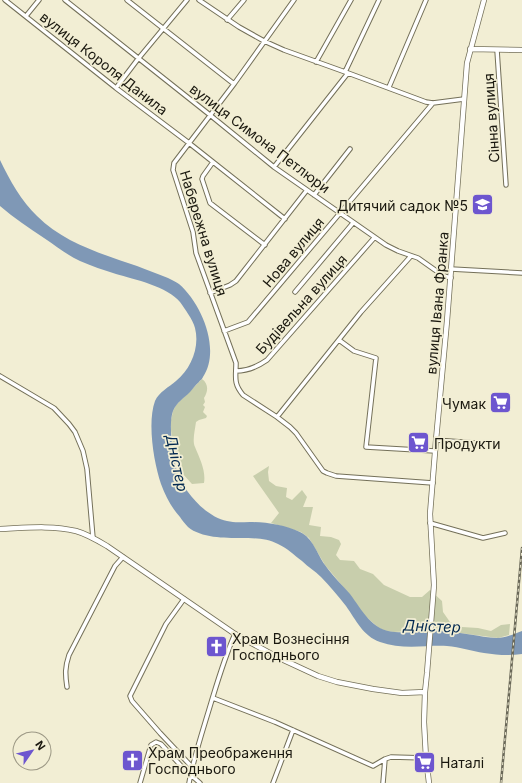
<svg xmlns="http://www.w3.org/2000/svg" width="522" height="783" font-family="Inter,sans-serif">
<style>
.green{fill:#c8ceac}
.water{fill:#7f98b6}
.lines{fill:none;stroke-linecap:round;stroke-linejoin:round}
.minor-casing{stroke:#747059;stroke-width:5.5}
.major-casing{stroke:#747059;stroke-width:6}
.minor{stroke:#fff;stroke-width:3.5}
.major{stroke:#fff;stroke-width:4.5}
.rail-casing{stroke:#696757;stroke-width:2.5}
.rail{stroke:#f2eed4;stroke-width:1;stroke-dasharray:3;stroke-linecap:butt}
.labels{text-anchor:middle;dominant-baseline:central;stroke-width:3.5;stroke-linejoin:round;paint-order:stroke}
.street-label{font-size:14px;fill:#1a180f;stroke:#f2eed4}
.poi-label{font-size:14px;fill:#1a180f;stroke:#f2eed4;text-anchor:start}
.water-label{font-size:15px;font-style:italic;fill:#032951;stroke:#f2eed4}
</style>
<rect width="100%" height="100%" fill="#f2eed4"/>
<path class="green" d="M 202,379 C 209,384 208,392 204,398 L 205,402 L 203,405 L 205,407 L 203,412 L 207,416 L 206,418 L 199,420 L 196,422 C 195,430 192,441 195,447 C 200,459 206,471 204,483 L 192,484 L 182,473 L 174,453 L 171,430 L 171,420 L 173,411 L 176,405 Z
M 269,466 L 268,472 L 269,481 L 276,486 L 287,488 L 286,497 L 292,500 L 302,490 L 307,497 L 303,507 L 313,507 L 309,525 L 321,527 L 320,536 L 331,537 L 339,540 L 341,544 L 336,555 L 340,560 L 354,561 L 360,569 L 373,574 L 384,585 L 410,597 L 422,597 L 430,590 L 442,601 L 443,612 L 450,622 L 462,627 L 478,628 L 491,631 L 501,625 L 510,624 L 509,635 L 498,638 L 444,631 L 428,630 L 394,632 L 386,631 L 379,628 L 364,615 L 350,595 L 325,565 L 309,538 L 301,532 L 271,523 L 279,513 L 253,476 Z"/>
<path class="water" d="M 0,160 C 9,179 22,202 37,216 C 64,243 102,254 137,266 C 147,270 158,274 168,278 C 172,280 176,282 179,284 C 202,304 221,350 203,377 C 201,381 201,379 199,382 C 195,385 193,389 190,392 C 184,398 177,402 173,411 C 168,424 173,457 177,471 C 183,491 206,517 227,521 C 235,523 242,522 250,522 C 266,522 285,525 300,532 C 313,538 317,554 325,565 C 332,575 342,585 350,594 C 362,610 372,631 395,632 C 411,633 427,630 443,631 C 461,632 479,637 497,638 C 505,638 514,634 522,631 L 522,654 C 509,656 497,655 484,653 C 472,651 460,647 447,646 C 425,645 402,650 380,642 C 363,636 356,620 346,606 C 338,596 330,586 321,577 C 315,571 308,567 302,561 C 294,555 287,548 278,544 C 267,538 253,538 241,538 C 225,538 201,538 188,527 C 185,524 182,520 180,517 C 171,507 166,497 161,484 C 154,463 147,423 155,401 C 159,392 169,387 176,381 C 191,369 200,347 195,328 C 193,320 185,309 180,302 C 168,287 134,279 116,274 C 104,270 91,266 80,261 C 67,255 56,246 44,238 C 29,228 14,218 0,206 Z"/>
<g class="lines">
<defs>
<path id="minor" d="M 5,0 L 116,88 L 189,143 L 285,219
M 65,0 L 210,115 L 274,167 L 386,245 L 398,251 L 418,258 L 435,270 L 444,276 L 451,278
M 127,0 L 234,84
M 199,0 L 239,27 L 264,41 L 284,50 L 348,73 L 426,102 L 433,103 L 464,99
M 294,0 L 234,84 L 174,163 L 173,170 L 193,232 L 196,253 L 236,363 C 236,377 233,383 243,395 L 277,417 L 290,427 L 296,433 L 323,471 L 327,473 L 336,476 L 433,483
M 26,16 L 39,0
M 227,20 L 244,0
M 497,50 L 506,185
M 316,62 L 351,0
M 345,72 L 379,0
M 389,87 L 426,0
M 116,88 L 138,59 L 187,0
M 213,162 L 203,176 L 202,179 L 210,203 L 265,245
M 274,167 L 348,73
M 314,195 L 350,149
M 451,269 L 522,273
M 295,292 L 353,223
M 210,293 L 230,285 L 236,281 L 307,190
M 224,331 L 248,322 L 433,103
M 339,340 L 354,351 L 376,358 L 366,447 L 435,451
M 236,371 C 248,371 257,367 267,360 L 374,238
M 0,376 L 54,408 L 69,424 L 75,432 L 83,451 L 87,469 L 93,538
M 277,417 L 361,312 L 411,256
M 436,440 L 475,443
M 430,523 L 483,538 L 505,533
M 184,599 L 166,624 L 130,696 L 132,701 L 160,733 L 192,767
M 67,687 C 65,674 65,667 69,655 L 115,566 L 123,557
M 213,698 L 275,722 L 373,766 L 385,759 L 391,757 L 426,758
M 140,783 L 151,745 L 156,742 L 161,744 L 183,768 L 200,783
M 189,783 C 194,756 203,730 211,703 C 218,680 225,656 235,634
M 273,783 L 293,730
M 383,783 L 385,759"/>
<path id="major" d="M 470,49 L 522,50
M 0,529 C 25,528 51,525 76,531 C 87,534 97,540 107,546 L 235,634 L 277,657 L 318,676 L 337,682 L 373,689 L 402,693 L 425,692
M 429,783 L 426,758 L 424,722 L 425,692 L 427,673 L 434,585 L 430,514 L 436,440 L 447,321 L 467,63 L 484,0"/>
</defs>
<use href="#minor" class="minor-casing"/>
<use href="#major" class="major-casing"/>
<use href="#minor" class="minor"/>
<use href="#major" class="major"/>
<defs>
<path id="rail" d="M 501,783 L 522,548"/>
</defs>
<use href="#rail" class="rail-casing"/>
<use href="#rail" class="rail"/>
</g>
<defs>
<symbol id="school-square" viewBox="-11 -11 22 22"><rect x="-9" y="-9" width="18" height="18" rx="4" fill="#6d56cf" stroke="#f2eed4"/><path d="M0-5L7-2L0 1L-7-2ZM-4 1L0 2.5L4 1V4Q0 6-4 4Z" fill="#fff"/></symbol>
<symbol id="supermarket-square" viewBox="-11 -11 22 22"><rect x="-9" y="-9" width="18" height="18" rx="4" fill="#6d56cf" stroke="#f2eed4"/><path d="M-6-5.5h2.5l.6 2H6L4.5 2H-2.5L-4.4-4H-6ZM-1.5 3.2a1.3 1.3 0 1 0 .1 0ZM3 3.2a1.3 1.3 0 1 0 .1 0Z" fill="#fff"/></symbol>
<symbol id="church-square" viewBox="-11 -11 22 22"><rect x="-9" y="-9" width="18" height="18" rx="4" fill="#6d56cf" stroke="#f2eed4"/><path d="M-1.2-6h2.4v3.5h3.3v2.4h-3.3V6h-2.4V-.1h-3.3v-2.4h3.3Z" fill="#fff"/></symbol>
</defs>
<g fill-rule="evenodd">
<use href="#school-square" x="470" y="192" width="25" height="25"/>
<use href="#supermarket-square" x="488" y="390" width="25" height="25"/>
<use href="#supermarket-square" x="406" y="430" width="25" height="25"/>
<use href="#church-square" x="204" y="634" width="25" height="25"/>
<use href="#church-square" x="120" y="748" width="25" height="25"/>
<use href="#supermarket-square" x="412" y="750" width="25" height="25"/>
</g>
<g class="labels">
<g class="street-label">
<text transform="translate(104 63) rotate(38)">вулиця Короля Данила</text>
<text transform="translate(491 118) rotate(-94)">Сінна вулиця</text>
<text transform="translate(260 138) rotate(37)">вулиця Симона Петлюри</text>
<text transform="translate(204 233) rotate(73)">Набережна вулиця</text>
<text transform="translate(293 252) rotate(-50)">Нова вулиця</text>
<text transform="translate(437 303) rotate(-85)">вулиця Івана Франка</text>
<text transform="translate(301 304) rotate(-48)">Будівельна вулиця</text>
</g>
<g class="poi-label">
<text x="468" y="205" text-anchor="end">Дитячий садок №5</text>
<text x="486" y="403" text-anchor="end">Чумак</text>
<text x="434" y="443">Продукти</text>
<text x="232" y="638">Храм Вознесіння<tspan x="232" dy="16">Господнього</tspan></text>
<text x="148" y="752">Храм Преображення<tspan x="148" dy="16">Господнього</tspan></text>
<text x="440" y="762">Наталi</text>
</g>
<g class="water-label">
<text transform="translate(177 463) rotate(78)">Дністер</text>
<text transform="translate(432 626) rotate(2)">Дністер</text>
</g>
</g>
<g transform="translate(32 751) rotate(56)"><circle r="19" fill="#f2eed4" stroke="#9c9885"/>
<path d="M0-3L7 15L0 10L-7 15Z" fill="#6d56cf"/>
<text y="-6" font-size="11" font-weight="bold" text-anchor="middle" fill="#1a180f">N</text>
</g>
</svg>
